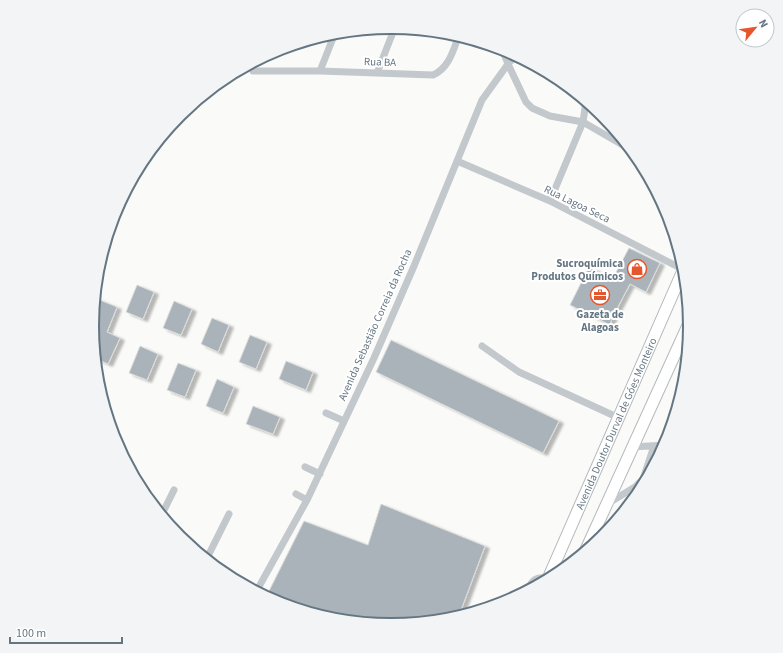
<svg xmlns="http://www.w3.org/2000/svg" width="783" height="653" font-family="'Source Sans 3',sans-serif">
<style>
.building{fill:#aab3b9;stroke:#dcdcda;filter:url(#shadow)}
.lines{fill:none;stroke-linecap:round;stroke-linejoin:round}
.highway-casing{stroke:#b4b9bd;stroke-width:13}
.minor{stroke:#c3c8cc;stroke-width:7}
.highway{stroke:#fff;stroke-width:11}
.labels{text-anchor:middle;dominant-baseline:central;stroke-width:4;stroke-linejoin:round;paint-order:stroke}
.street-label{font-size:11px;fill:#657683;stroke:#fff}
.poi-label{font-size:11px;font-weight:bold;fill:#657683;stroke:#fff;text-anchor:end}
.rim{fill:none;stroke:#657683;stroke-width:2}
</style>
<defs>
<filter id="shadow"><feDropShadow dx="4.5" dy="2.5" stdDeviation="1" flood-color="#0004"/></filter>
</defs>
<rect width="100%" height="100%" fill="#fafaf8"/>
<path class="building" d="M 629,248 L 660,263 L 646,292 L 630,284 L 612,318 L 610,325 L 570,305 L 589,267 L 613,278 Z
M 137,285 L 154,292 L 143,319 L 126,312 Z
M 95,298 L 117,307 L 107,332 L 120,338 L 108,364 L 95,358 L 92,326 Z
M 174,301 L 192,309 L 181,335 L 163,328 Z
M 212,318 L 229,325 L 218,352 L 201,344 Z
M 250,335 L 267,342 L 256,369 L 239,362 Z
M 391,340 L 559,421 L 543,453 L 376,372 Z
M 140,346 L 158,354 L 147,380 L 129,373 Z
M 286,361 L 313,372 L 306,390 L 279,379 Z
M 178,363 L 196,370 L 185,397 L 167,390 Z
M 217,379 L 234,387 L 223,413 L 206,406 Z
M 253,406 L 280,417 L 273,434 L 246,424 Z
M 381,504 L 485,546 L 458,618 L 450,620 L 391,626 L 333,620 L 277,603 L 266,597 L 304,521 L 368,545 Z"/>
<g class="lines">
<defs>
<g id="highway">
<path d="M 584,554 L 690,321"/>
<path id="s1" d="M 547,581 L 685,266"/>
</g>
</defs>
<use href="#highway" class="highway-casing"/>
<path class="minor" d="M 502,49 L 508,64 L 526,102 L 532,108 L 550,116 L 583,122 L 633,151
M 253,71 L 320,71 L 433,75 C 449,68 453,51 459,35
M 320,71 L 335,33
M 377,73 L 395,27
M 457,161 L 550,201 L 686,271
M 550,201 L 583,122 L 586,101
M 482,346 L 519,372 L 619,418
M 326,413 L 344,421
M 632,447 L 666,445
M 305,467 L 320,474
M 296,494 L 307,500
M 607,504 L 635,487 L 643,479 L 654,446
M 161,516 L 174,490
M 206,560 L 229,514
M 256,592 L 307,500 L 374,358 L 414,266 L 482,100 L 508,64 L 516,55
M 527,592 C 531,581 536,575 548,579"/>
<use href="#highway" class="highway"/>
</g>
<defs>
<symbol id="shop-ring" viewBox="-11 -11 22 22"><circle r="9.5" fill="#fff" stroke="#e4572e" stroke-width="1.5"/><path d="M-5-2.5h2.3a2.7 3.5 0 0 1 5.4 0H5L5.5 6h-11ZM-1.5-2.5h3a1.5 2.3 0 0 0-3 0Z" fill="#e4572e"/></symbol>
<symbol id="office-ring" viewBox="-11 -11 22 22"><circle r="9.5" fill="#fff" stroke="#e4572e" stroke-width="1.5"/><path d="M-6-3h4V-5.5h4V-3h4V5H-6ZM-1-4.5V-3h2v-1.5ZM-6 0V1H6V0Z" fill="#e4572e"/></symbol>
</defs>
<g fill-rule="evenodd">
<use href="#shop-ring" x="626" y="258" width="22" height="22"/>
<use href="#office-ring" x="589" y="284" width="22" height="22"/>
</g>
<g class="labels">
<g class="street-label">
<text transform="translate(380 62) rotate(2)">Rua BA</text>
<text transform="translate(577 204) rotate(26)">Rua Lagoa Seca</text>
<text transform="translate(375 325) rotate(-66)">Avenida Sebastião Correia da Rocha</text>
<text stroke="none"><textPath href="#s1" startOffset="172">Avenida Doutor Durval de Góes Monteiro</textPath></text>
</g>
<g class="poi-label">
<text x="623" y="263">Sucroquímica<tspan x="623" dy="13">Produtos Químicos</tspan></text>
<text x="600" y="314" text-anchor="middle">Gazeta de<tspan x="600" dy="13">Alagoas</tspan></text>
</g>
</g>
<path d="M0 0H783V653H0ZM99 326a292 292 0 1 1 584 0a292 292 0 1 1-584 0Z" fill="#f3f4f5" fill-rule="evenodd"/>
<path class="rim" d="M99 326a292 292 0 1 1 584 0a292 292 0 1 1-584 0Z"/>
<g transform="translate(755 28) rotate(61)"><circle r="19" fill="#ffffff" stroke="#c1c8cd"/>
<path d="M0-3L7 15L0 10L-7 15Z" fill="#e4572e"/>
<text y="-6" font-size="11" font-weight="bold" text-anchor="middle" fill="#657683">N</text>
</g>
<path d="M10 637v6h112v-6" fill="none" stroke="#657683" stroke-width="2"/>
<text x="16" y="637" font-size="12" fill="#657683" stroke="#ffffff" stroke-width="3" paint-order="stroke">100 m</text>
</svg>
